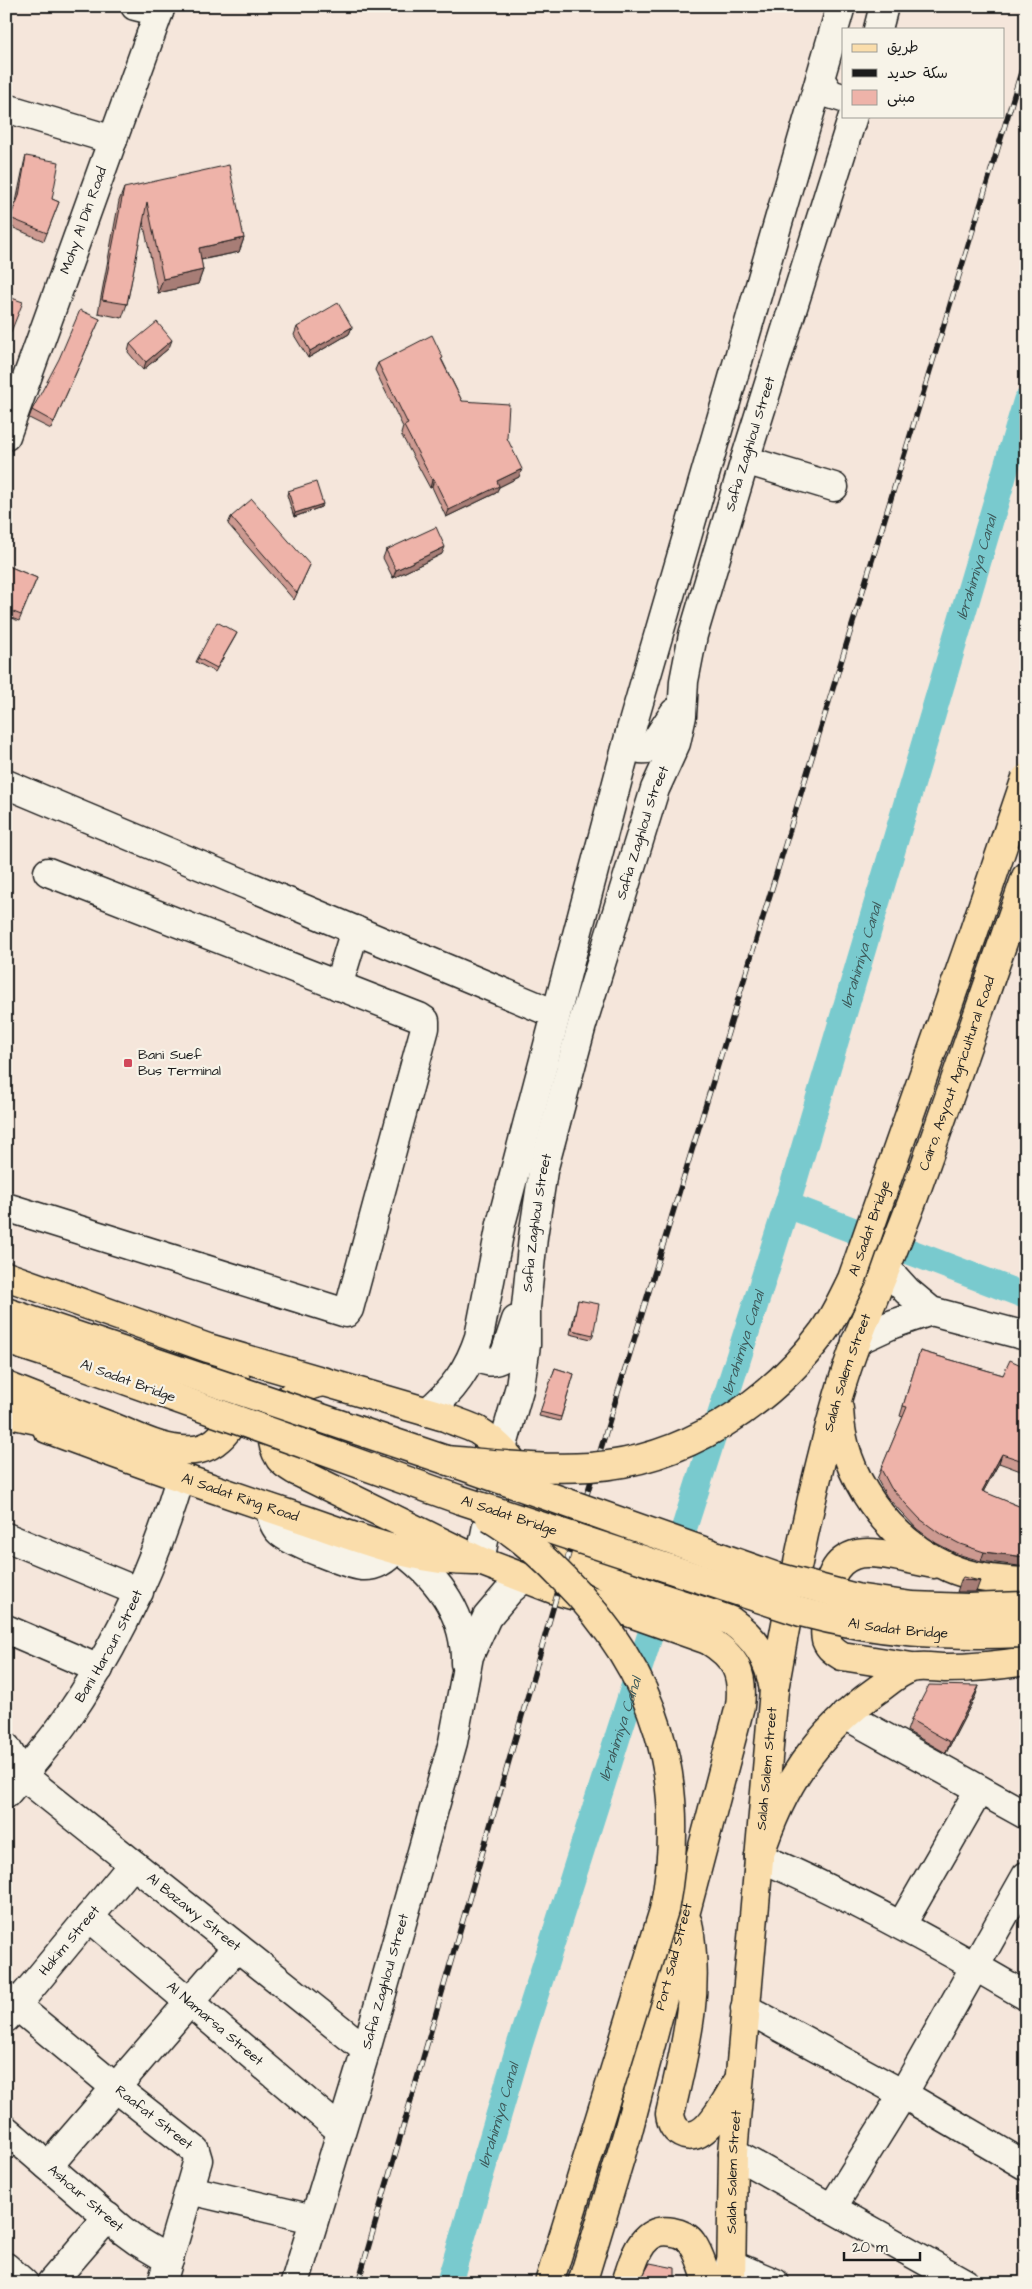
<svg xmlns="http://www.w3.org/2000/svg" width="1032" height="2289" font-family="'Architects Daughter','Playpen Sans Arabic',sans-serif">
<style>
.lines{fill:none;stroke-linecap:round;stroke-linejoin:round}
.canal{stroke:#79cace;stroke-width:26}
.minor-casing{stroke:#1c1c1c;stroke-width:31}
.major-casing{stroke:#1c1c1c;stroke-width:31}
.highway-casing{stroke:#1c1c1c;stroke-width:31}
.minor{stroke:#f7f3e8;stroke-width:28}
.major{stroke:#faddab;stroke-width:28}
.highway{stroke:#faddab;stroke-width:28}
.rail-casing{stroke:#1c1c1c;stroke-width:5.5}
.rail{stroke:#f7f3e8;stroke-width:4;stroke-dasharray:11;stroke-linecap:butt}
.highway-bridge-casing{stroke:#1c1c1c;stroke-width:31;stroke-linecap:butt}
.highway-bridge{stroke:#faddab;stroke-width:28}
.wall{fill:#cd9a91;stroke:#1c1c1c}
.shaded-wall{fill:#a77d76;stroke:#1c1c1c}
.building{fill:#eeb3a9;stroke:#1c1c1c}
.poi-dot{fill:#d1495b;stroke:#f7f3e8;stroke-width:2}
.labels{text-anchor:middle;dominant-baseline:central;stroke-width:4.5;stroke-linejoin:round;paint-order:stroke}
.street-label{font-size:14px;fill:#1c1c1c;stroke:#f7f3e8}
.poi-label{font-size:14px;fill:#1c1c1c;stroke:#f7f3e8;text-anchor:start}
.water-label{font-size:15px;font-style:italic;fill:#3d595a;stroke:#f7f3e8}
</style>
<rect width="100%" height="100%" fill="#f5e6db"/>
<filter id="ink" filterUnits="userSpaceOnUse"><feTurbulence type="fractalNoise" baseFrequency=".02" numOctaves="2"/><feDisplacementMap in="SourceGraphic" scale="10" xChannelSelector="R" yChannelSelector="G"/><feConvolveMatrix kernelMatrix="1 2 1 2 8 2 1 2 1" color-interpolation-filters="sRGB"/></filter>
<g filter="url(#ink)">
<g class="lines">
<g class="canal">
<path d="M 787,1205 L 1026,1296"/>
<path id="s1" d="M 449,2283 L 517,2053 L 787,1205 L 1026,401"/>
</g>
<defs>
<g id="minor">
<path d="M 135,6 L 159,12"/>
<path d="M 878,29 L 884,6"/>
<path d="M 820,79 L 830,94 L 843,98"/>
<path d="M 6,108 L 113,140"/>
<path id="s2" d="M 6,436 L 161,6"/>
<path d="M 745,460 L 834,487"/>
<path d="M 630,733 C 631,746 638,752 651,748 L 674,713"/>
<path d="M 6,784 L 555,1014"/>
<path d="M 338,986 L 355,930"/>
<path d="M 6,1207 L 346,1313 L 349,1309 L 425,1028 L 425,1021 L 419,1017 L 48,872"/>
<path d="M 887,1269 L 907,1291 L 931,1311 L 1026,1336"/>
<path d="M 856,1341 L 893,1324 L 931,1311"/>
<path d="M 474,1353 C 483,1363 493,1364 504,1357 L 516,1320"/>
<path d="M 427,1412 C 453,1391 469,1368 479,1337 L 501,1224 L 630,733 L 841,6"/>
<path d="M 269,1508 C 272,1517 273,1526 280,1532 C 290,1542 349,1565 362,1566 C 376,1567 387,1559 395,1549"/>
<path d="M 6,1537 L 139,1592"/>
<path d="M 403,1552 C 439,1579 466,1616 465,1663"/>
<path id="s3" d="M 480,1561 L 502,1449 L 520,1386 L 526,1345 L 526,1307 L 533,1237 L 543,1171 L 582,1025 L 655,789 L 676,743 L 682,716 L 684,681 L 693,635 L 745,460 L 853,116"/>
<path d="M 6,1629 L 99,1669"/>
<path d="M 845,1715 L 1026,1815"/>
<path id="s4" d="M 6,1747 L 22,1775 L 366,2050"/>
<path id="s5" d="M 6,1794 C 26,1771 46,1748 64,1723 C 116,1648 154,1567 180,1479"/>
<path d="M 759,1857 C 852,1897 938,1944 1026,1996"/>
<path id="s6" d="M 89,1917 L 340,2130"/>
<path d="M 902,1924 L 979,1790"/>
<path id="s7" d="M 6,1997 L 116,2088 L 195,2150 L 198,2160 L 162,2283"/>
<path d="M 745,2008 L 903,2094 L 1026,2166"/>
<path id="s8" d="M 6,2018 L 133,1864"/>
<path id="s9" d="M 6,2130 L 122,2230 L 137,2241 L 169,2260"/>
<path d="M 733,2153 L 965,2283"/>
<path d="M 48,2166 L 237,1947"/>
<path d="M 190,2190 L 313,2219"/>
<path d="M 832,2208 L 903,2094 L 1026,1876"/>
<path d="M 730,2264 L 775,2283"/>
<path d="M 6,2267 L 24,2283"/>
<path d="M 51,2283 L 108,2217"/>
<path id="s10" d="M 295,2283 L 366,2050 L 453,1742 L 469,1656 L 487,1617 L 510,1590 L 524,1578"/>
</g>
<g id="major">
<path id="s11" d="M 47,1429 C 130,1460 213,1489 297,1517 C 357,1537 416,1563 480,1561"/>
<path d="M 688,1923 C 701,1992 685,2048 670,2114 C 671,2123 675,2132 685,2135 C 708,2141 726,2099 737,2083"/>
<path id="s12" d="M 582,2283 L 627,2135 L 740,1706 C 744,1674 736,1657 708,1640"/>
<path d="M 626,2283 C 634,2259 641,2226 673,2232 C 680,2233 688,2237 692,2243 C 701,2255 703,2270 709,2283"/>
<path id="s13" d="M 731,2283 L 733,2153 L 774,1690"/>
</g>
<g id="highway">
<path d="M 6,1276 L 208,1348 L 445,1417 C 455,1422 467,1425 477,1430 C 507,1448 526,1478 542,1509 C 550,1524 556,1542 570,1553 C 615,1590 677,1600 731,1621 C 756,1639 769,1659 774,1690"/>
<path d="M 6,1312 L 86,1339"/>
<path d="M 6,1340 L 83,1365"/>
<path d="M 325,1382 C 288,1386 257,1423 280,1459 C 284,1464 291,1468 296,1471 L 480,1561 L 558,1591 L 614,1607 L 708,1640"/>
<path d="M 6,1386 C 41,1400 75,1413 110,1426 C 135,1436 165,1453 194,1450 C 209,1449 222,1438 230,1426 C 243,1407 240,1387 231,1368"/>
<path d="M 839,1409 C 842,1477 888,1540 950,1568 C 973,1578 1001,1581 1026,1582"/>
<path d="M 6,1413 L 78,1429"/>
<path d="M 912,1667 L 842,1656 C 835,1652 829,1648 826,1640 C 824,1632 826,1622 826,1613 C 828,1590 828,1564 854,1555 C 873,1548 913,1561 934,1564"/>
<path id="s14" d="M 775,1684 C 792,1587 811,1491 838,1397 C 857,1331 888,1267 912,1202 C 951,1095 987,986 1026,877"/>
<path d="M 759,1857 C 781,1787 816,1733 877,1690 C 887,1683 900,1671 912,1668 C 922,1665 936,1668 946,1668 C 973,1668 1000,1665 1026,1661"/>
</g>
</defs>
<use href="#minor" class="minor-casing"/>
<use href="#major" class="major-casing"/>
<use href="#highway" class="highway-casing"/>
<use href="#minor" class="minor"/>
<use href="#major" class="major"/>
<use href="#highway" class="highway"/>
<defs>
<path id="rail" d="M 358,2283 L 569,1553 L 1026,56"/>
</defs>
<use href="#rail" class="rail-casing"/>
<use href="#rail" class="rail"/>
<defs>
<g id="highway-bridge">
<path d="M 86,1339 L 446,1460 L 777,1577 L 856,1598 L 912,1606 L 968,1608 L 1025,1606"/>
<path id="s15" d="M 83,1365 L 458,1499 L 801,1612 C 879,1633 945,1636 1026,1633"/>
<path id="s16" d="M 446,1460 C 494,1464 542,1470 590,1467 C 683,1461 769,1405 823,1332 C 835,1315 843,1297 852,1279 L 973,934 L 1026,778"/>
<path d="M 490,1518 C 517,1534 541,1555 563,1578 C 657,1672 689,1780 664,1910 L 549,2283"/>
</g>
</defs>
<use href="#highway-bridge" class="highway-bridge-casing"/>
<use href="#highway-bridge" class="highway-bridge"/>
</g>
<path class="wall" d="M 26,156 L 52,199 L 59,202 L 44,241 L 7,225 L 16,202 L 24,163 Z
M 124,188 L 244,238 L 239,252 L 201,260 L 203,270 L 198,284 L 158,293 L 143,221 L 127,304 L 122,318 L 98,313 L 119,201 Z
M 100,319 L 51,429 L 29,418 L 32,410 Z
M 297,327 L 352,327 L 349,334 L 308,358 L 294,335 Z
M 130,344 L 169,348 L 143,370 L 128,352 Z
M 442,360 L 462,401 L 507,438 L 519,477 L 499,487 L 496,493 L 446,517 L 432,487 L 430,488 L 401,434 L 403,427 L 375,370 L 378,363 Z
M 288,491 L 323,504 L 321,507 L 294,517 L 287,495 Z
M 231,517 L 310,565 L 294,600 L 228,524 Z
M 386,550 L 442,554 L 393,578 L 383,558 Z
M 6,565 L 37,578 L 19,621 L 6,616 Z
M 237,633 L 235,637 L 215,672 L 196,662 L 198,658 Z
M 578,1300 L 593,1335 L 591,1339 L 570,1334 Z
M 920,1351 L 1003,1375 L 1023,1366 L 1026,1357 L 1026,1473 L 999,1463 L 983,1492 L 1026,1509 L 981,1561 L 957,1554 L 936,1543 L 917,1529 L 887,1497 L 877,1479 L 903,1417 L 900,1416 Z
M 555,1368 L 574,1374 L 560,1421 L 539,1416 Z
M 979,1686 L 975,1697 L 946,1753 L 907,1731 L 911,1720 Z"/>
<path class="shaded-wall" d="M 244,238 L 239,252 L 194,261 L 199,248 Z
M 203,270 L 198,284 L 158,293 L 163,279 Z
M 352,327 L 349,334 L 308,358 L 310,351 Z
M 172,340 L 169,348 L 143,370 L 146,362 Z
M 522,469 L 519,477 L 499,487 L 496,493 L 446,517 L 449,510 L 497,481 Z
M 434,479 L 432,487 L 430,488 L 432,480 Z
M 323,504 L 321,507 L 294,517 L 295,513 Z
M 445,547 L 442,554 L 393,578 L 396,570 Z
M 1002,1454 L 999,1463 L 978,1501 L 982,1491 Z
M 984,1552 L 1026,1557 L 1026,1567 L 981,1561 Z
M 961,1580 L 980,1581 L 976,1592 L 957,1592 Z
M 979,1686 L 975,1697 L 946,1753 L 950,1742 Z"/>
<path class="building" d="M 26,156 L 59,162 L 52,199 L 59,202 L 47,233 L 10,218 L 19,196 Z
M 229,165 L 244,238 L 199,248 L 203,270 L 163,279 L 147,202 L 127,304 L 102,300 L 124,188 Z
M 6,296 L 23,302 L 6,344 Z
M 338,303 L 352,327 L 310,351 L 297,327 Z
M 80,310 L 100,319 L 54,422 L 32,410 L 59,359 Z
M 157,322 L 172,340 L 146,362 L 130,344 Z
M 432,335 L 443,358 L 441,359 L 462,401 L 509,404 L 507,438 L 522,469 L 497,481 L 499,486 L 449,510 L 434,479 L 432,480 L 404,426 L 408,424 L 378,363 Z
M 316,482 L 323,504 L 295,513 L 288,491 Z
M 252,499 L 310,565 L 297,593 L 231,517 Z
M 436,527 L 445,547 L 396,570 L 386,550 Z
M 6,565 L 37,578 L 21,615 L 6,609 Z
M 217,622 L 237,633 L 217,668 L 198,658 Z
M 578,1300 L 599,1304 L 593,1335 L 572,1330 Z
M 920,1351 L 1003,1375 L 1010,1360 L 1023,1366 L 1026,1357 L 1026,1462 L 1002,1454 L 982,1491 L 1026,1509 L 1026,1557 L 984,1552 L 960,1544 L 939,1533 L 920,1519 L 891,1488 L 881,1469 L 907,1407 L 903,1406 Z
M 555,1368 L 574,1374 L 561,1417 L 540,1412 Z
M 963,1577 L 980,1581 L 961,1580 Z
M 929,1685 L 979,1686 L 950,1742 L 911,1720 Z
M 650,2263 L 675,2268 L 675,2283 L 639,2283 L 641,2276 L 644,2274 Z"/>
</g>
<rect class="poi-dot" x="123" y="1058" width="10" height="10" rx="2.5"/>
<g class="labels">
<g class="street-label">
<text stroke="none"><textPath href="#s2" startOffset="229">Mohy Al Din Road</textPath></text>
<text stroke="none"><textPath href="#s3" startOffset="1154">Safia Zaghloul Street</textPath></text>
<text stroke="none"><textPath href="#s3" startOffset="749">Safia Zaghloul Street</textPath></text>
<text stroke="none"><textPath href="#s14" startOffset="639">Cairo, Asyout Agricultural Road</textPath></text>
<text stroke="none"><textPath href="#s3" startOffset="344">Safia Zaghloul Street</textPath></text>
<text stroke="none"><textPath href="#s16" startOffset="536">Al Sadat Bridge</textPath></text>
<text stroke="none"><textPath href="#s14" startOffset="320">Salah Salem Street</textPath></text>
<text transform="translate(128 1381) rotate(20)">Al Sadat Bridge</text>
<text stroke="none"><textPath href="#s11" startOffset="205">Al Sadat Ring Road</textPath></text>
<text stroke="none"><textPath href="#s15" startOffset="452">Al Sadat Bridge</textPath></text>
<text stroke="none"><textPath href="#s15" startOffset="858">Al Sadat Bridge</textPath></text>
<text stroke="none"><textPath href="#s5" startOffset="181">Bani Haroun Street</textPath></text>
<text stroke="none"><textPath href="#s13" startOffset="516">Salah Salem Street</textPath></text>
<text stroke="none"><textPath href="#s4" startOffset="252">Al Bazawy Street</textPath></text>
<text stroke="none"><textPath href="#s8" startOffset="100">Hakim Street</textPath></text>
<text stroke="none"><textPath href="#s12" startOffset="339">Port Said Street</textPath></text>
<text stroke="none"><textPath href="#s10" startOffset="315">Safia Zaghloul Street</textPath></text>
<text stroke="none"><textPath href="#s6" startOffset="165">Al Namarsa Street</textPath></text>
<text stroke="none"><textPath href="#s7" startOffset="191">Raafat Street</textPath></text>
<text stroke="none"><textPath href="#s13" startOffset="111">Salah Salem Street</textPath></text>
<text stroke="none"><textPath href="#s9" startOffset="105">Ashour Street</textPath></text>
</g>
<g class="poi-label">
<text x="138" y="1055">Bani Suef<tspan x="138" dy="16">Bus Terminal</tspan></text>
</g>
<g class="water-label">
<text stroke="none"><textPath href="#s1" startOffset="1795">Ibrahimiya Canal</textPath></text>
<text stroke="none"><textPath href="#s1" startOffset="1390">Ibrahimiya Canal</textPath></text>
<text stroke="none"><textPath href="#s1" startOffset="985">Ibrahimiya Canal</textPath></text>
<text stroke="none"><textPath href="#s1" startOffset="580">Ibrahimiya Canal</textPath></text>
<text stroke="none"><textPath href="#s1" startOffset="175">Ibrahimiya Canal</textPath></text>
</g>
</g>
<rect width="1032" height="2289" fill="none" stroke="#f7f3e8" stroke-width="25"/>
<rect x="12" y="12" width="1007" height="2264" fill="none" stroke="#1c1c1c" stroke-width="2" filter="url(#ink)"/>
<rect x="842" y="28" width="162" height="90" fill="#f7f3e8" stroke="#9f9d96"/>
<rect x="852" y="44" width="25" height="8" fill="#faddab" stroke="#9f9d96"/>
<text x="887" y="52" font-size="15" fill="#1c1c1c">طريق</text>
<rect x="852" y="69" width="25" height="8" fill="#1c1c1c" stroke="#9f9d96"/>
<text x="887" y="78" font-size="15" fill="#1c1c1c">سكة حديد</text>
<rect x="852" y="90" width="25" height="15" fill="#eeb3a9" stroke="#9f9d96"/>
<text x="887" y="102" font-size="15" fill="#1c1c1c">مبنى</text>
<path d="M844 2252v8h76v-8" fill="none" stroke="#1c1c1c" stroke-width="2.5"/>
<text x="852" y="2252" font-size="15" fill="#1c1c1c" stroke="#f7f3e8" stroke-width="4" paint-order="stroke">20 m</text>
</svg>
